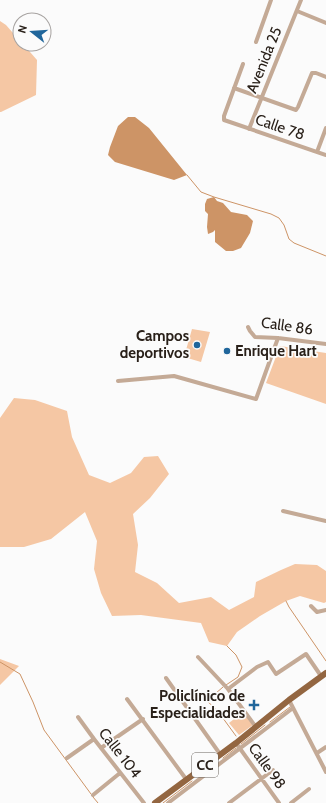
<svg xmlns="http://www.w3.org/2000/svg" width="326" height="803" font-family="Cabin,sans-serif">
<style>
.green{fill:#f5c7a4}
.water{fill:#cd9466}
.lines{fill:none;stroke-linecap:round;stroke-linejoin:round}
.stream{stroke:#cd9466;stroke-width:1}
.minor{stroke:#c4aa96;stroke-width:4}
.primary{stroke:#936641;stroke-width:6}
.poi-dot{fill:#20669b;stroke:#fbfbfb;stroke-width:1.5}
.labels{text-anchor:middle;dominant-baseline:central;stroke-width:3.5;stroke-linejoin:round;paint-order:stroke}
.shield{fill:#fbfbfb;stroke:#68625d;stroke-width:1}
.shield-label{font-size:14px;font-weight:bold;fill:#292019}
.street-label{font-size:15px;fill:#292019;stroke:#fbfbfb}
.poi-label{font-size:15px;font-weight:bold;fill:#292019;stroke:#fbfbfb;text-anchor:end}
</style>
<rect width="100%" height="100%" fill="#fbfbfb"/>
<path class="green" d="M 0,21 L 6,25 L 20,41 L 20,44 L 23,44 L 37,60 L 36,95 L 1,112 L 0,112 Z
M 192,329 L 210,332 L 201,362 L 184,357 Z
M 280,346 L 326,353 L 326,404 L 266,383 Z
M 14,398 L 35,400 L 67,411 L 72,437 L 89,475 L 110,483 L 131,473 L 144,457 L 158,456 L 169,474 L 150,498 L 133,514 L 138,545 L 135,572 L 157,583 L 179,603 L 211,597 L 229,610 L 254,597 L 256,582 L 281,570 L 295,564 L 317,565 L 326,571 L 326,602 L 324,603 L 300,596 L 286,601 L 260,616 L 237,632 L 227,646 L 209,642 L 201,623 L 141,615 L 112,616 L 101,593 L 94,569 L 97,541 L 85,512 L 51,539 L 24,547 L 0,547 L 0,418 Z
M 0,659 L 19,666 L 0,685 Z
M 243,712 L 253,725 L 239,735 L 229,723 Z"/>
<path class="water" d="M 128,117 L 135,117 L 149,128 L 187,175 L 174,180 L 115,162 L 108,155 L 110,147 L 118,126 Z
M 214,197 L 217,201 L 223,203 L 231,212 L 247,215 L 253,221 L 250,233 L 241,248 L 233,251 L 226,251 L 215,242 L 215,230 L 213,232 L 208,234 L 207,227 L 208,214 L 205,211 L 205,204 L 207,199 Z"/>
<g class="lines">
<path class="stream" d="M 187,175 L 201,192 L 214,197 L 271,214 L 279,218 L 284,225 L 289,239 L 294,243 L 326,256
M 286,601 L 289,607 L 326,661
M 0,662 L 20,674 L 33,702 L 44,730 L 91,794
M 226,685 L 238,677 L 242,667 L 236,655 L 227,646
M 223,687 L 207,701 L 217,710 L 236,736
M 270,722 L 290,707
M 241,744 L 265,725
M 223,758 L 236,748
M 93,797 L 98,803
M 163,803 L 192,781"/>
<path class="minor" d="M 297,11 L 326,23
M 256,42 L 271,0
M 243,64 L 224,116 L 224,120 L 326,155
M 234,88 L 296,110 L 298,107 L 312,73 L 316,73 L 326,77
M 249,129 L 301,0
M 317,152 L 326,128
M 248,327 L 250,331 L 255,337 L 278,338 L 326,344
M 118,381 L 174,376 L 256,399 L 278,338
M 283,511 L 326,521
M 311,606 L 317,612 L 326,610
M 198,657 L 228,689 L 256,727
M 166,678 L 220,754
M 228,689 L 257,667 L 268,662 L 276,674 L 306,654 L 321,676
M 127,699 L 186,779
M 289,700 L 326,772
M 78,717 L 94,739 L 144,803
M 236,743 L 279,803
M 101,748 L 143,719
M 317,753 L 326,747
M 67,758 L 94,739
M 93,795 L 120,773
M 168,803 L 293,708
M 229,803 L 273,770
M 291,803 L 309,789"/>
<path class="primary" d="M 155,803 L 236,743 L 289,700 L 326,673"/>
</g>
<g class="poi-dot">
<circle cx="197" cy="345" r="4"/>
<circle cx="227" cy="351" r="4"/>
<path d="M252 699h4v4h4v4h-4v4h-4v-4h-4v-4h4z"/>
</g>
<g class="labels">
<rect class="shield" x="192" y="753" width="26" height="24" rx="3"/>
<g class="shield-label">
<text x="205" y="765">CC</text>
</g>
<g class="street-label">
<text transform="translate(264 60) rotate(-68)">Avenida 25</text>
<text transform="translate(280 127) rotate(19)">Calle 78</text>
<text transform="translate(287 326) rotate(8)">Calle 86</text>
<text transform="translate(120 753) rotate(52)">Calle 104</text>
<text transform="translate(267 766) rotate(54)">Calle 98</text>
</g>
<g class="poi-label">
<text x="189" y="336">Campos<tspan x="189" dy="17">deportivos</tspan></text>
<text x="235" y="351" text-anchor="start">Enrique Hart</text>
<text x="245" y="696">Policlínico de<tspan x="245" dy="17">Especialidades</tspan></text>
</g>
</g>
<g transform="translate(32 32) rotate(287)"><circle r="19" fill="#fbfbfb" stroke="#a7a3a1"/>
<path d="M0-3L7 15L0 10L-7 15Z" fill="#20669b"/>
<text y="-6" font-size="11" font-weight="bold" text-anchor="middle" fill="#292019">N</text>
</g>
</svg>
